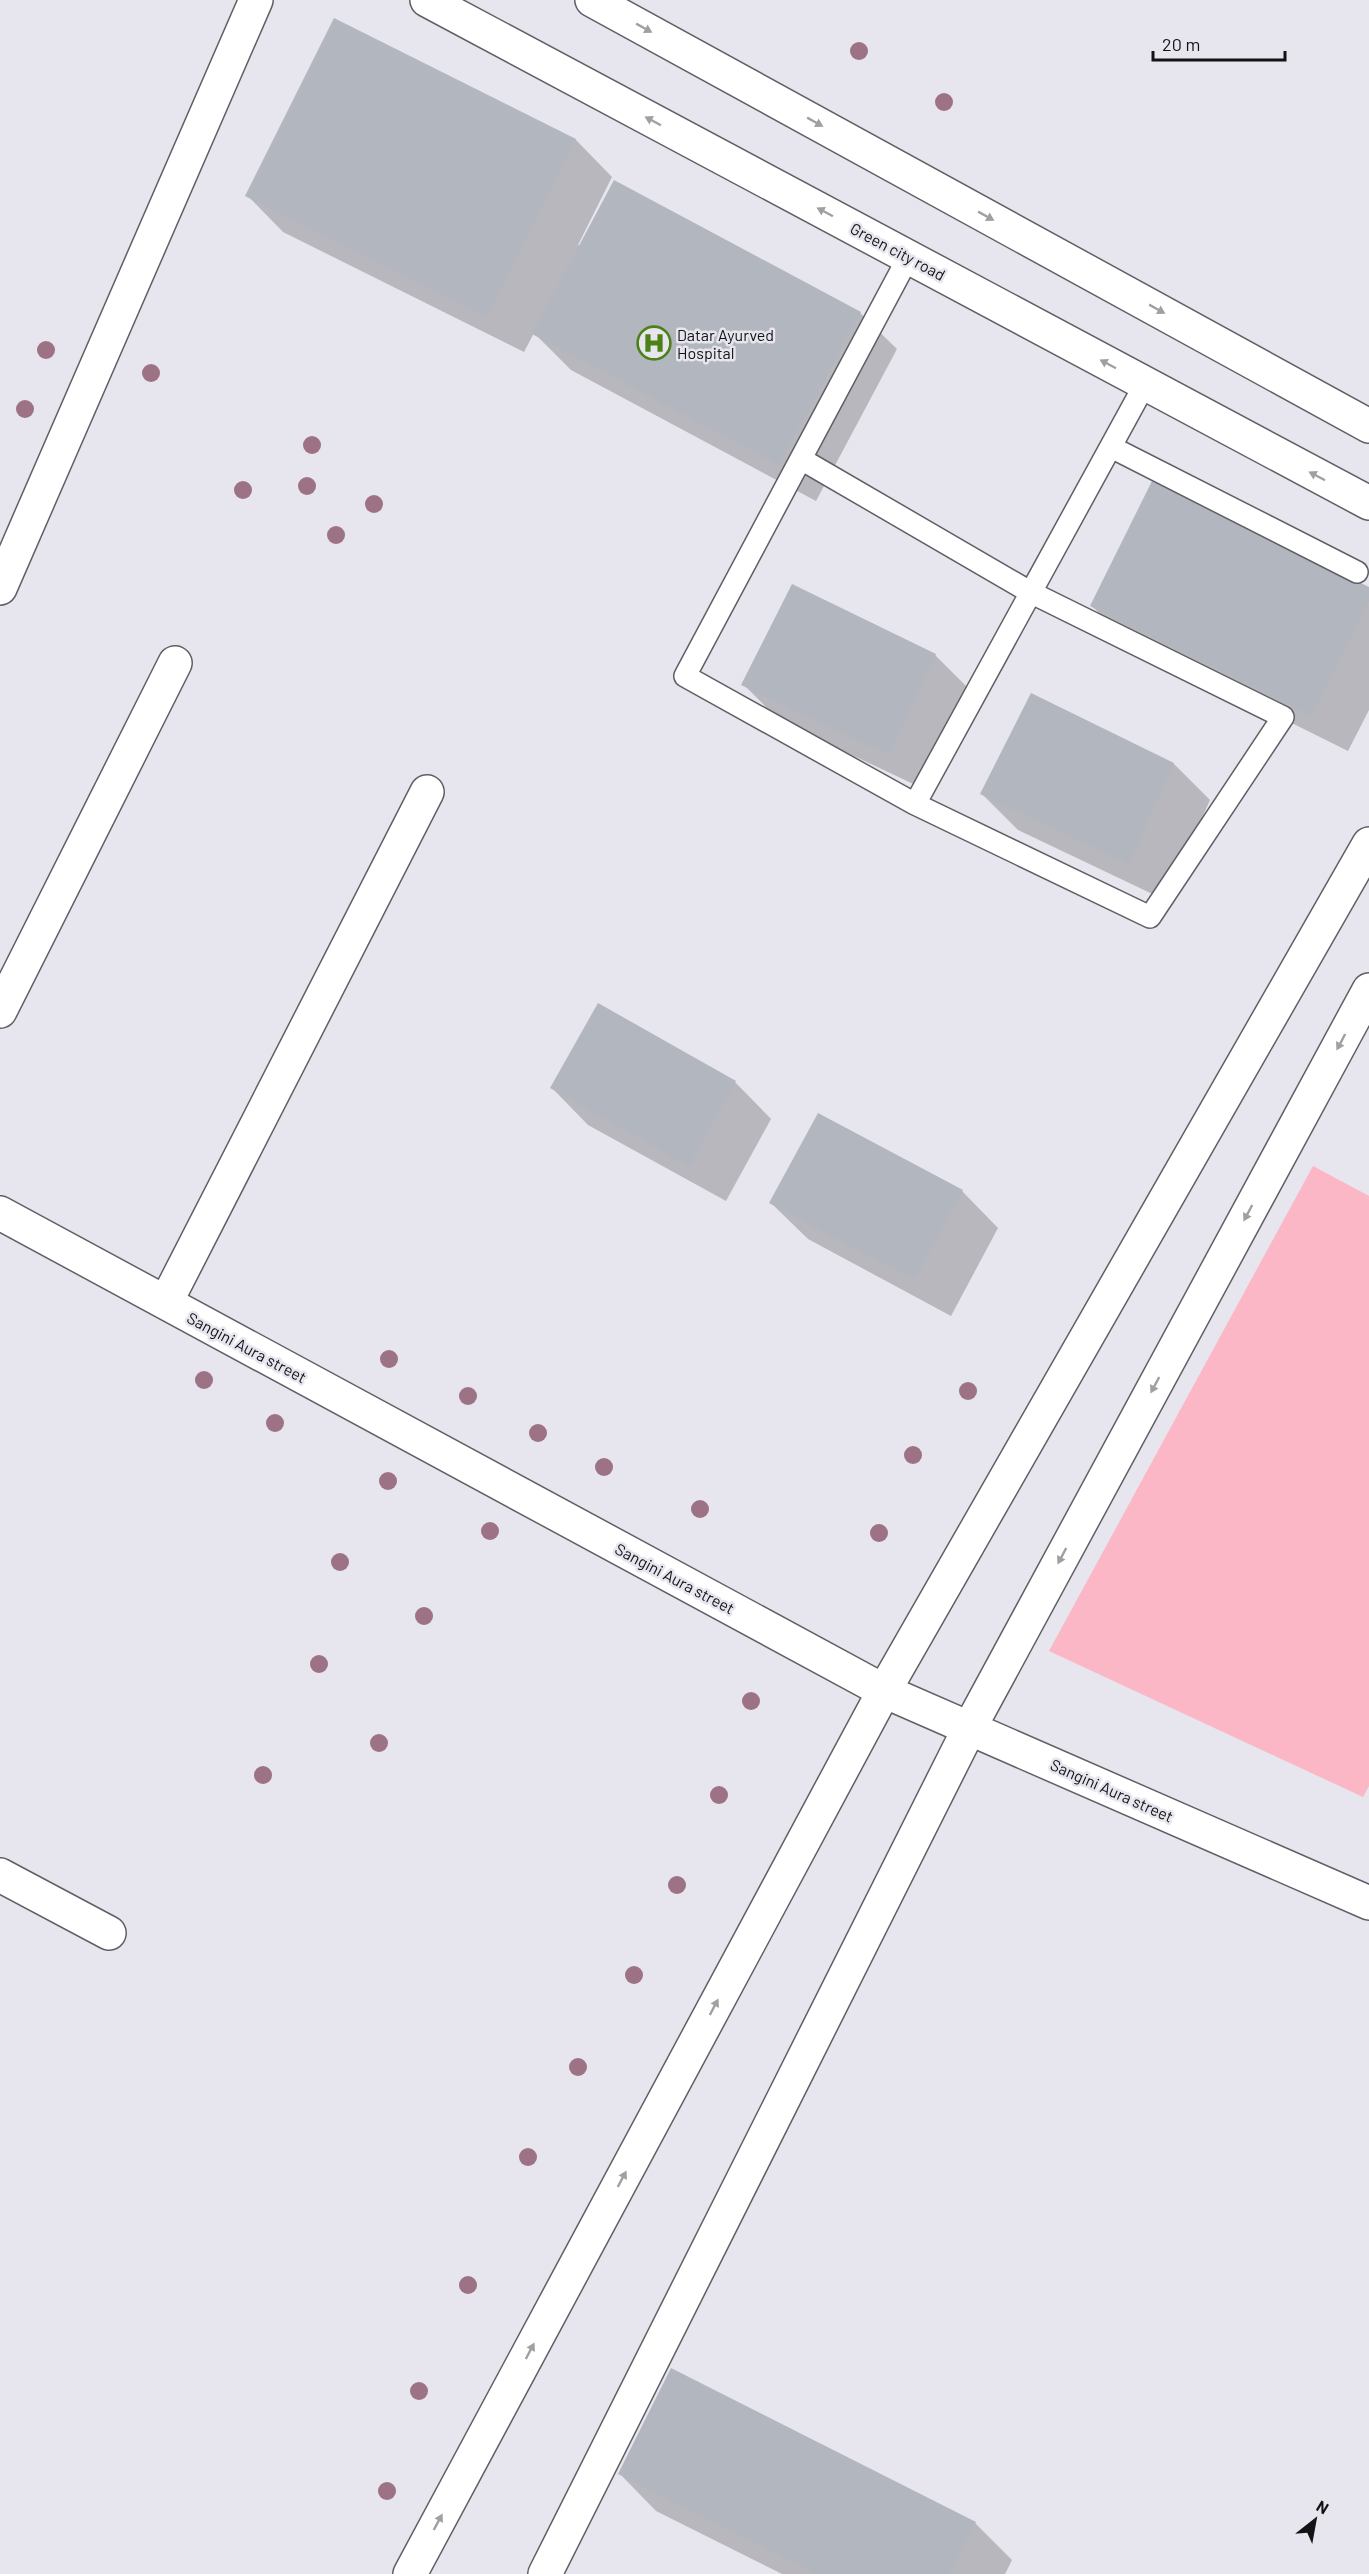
<svg xmlns="http://www.w3.org/2000/svg" width="1369" height="2574" font-family="Barlow,sans-serif">
<style>
.green{fill:#fbb7c6}
.shadow{fill:#0003}
.building{fill:#b2b6be}
.lines{fill:none;stroke-linecap:round;stroke-linejoin:round}
.service-casing{stroke:#615f66;stroke-width:24}
.minor-casing{stroke:#615f66;stroke-width:36}
.tertiary-casing{stroke:#615f66;stroke-width:36}
.service{stroke:#fff;stroke-width:21}
.minor{stroke:#fff;stroke-width:33}
.tertiary{stroke:#fff;stroke-width:33}
.tree{fill:#9c7284}
.oneway{fill:#a1a0a1}
.labels{text-anchor:middle;dominant-baseline:central;stroke-width:5;stroke-linejoin:round;paint-order:stroke}
.street-label{font-size:16px;fill:#131215;stroke:#e7e5ed}
.poi-label{font-size:16px;fill:#131215;stroke:#e7e5ed;text-anchor:start}
</style>
<rect width="100%" height="100%" fill="#e7e5ed"/>
<path class="green" d="M 1313,1166 L 1369,1196 L 1369,1786 L 1363,1797 L 1049,1651 Z"/>
<path class="shadow" d="M 334,20 L 576,140 L 612,177 L 578,245 L 860,313 L 897,349 L 816,501 L 571,370 L 534,333 L 524,352 L 283,232 L 247,195 Z
M 1369,589 L 1369,710 L 1348,751 L 1129,642 L 1092,606 Z
M 935,655 L 971,691 L 926,790 L 780,721 L 743,684 Z
M 1174,764 L 1210,800 L 1165,900 L 1018,830 L 982,794 Z
M 735,1082 L 771,1119 L 726,1201 L 588,1125 L 552,1088 Z
M 962,1191 L 998,1228 L 951,1316 L 808,1239 L 771,1203 Z
M 620,2474 L 975,2523 L 1012,2560 L 1005,2574 L 782,2574 L 656,2511 Z"/>
<path class="building" d="M 334,18 L 576,139 L 487,317 L 245,196 Z
M 614,180 L 861,312 L 779,465 L 532,334 Z
M 1152,481 L 1369,587 L 1369,600 L 1312,716 L 1090,606 Z
M 792,584 L 936,654 L 889,755 L 741,685 Z
M 1031,693 L 1174,763 L 1129,864 L 980,794 Z
M 598,1003 L 736,1081 L 689,1166 L 550,1088 Z
M 818,1113 L 963,1190 L 914,1280 L 769,1203 Z
M 671,2368 L 976,2522 L 950,2574 L 815,2574 L 618,2474 Z"/>
<g class="lines">
<defs>
<path id="service" d="M 909,256 L 685,676 L 915,804 L 1145,384
M 1111,447 L 1357,572
M 801,459 L 1030,592 L 1283,717 L 1150,917 L 915,804"/>
<path id="minor" d="M 0,588 L 256,0
M 0,1011 L 175,663
M 166,1302 L 427,792
M 0,1875 L 109,1933"/>
<path id="tertiary" d="M 427,0 L 1369,503
M 592,0 L 1369,426
M 0,1213 L 884,1691 L 1369,1903
M 410,2574 L 884,1691 L 1369,844
M 545,2574 L 970,1727 L 1369,990"/>
</defs>
<use href="#service" class="service-casing"/>
<use href="#minor" class="minor-casing"/>
<use href="#tertiary" class="tertiary-casing"/>
<use href="#service" class="service"/>
<use href="#minor" class="minor"/>
<use href="#tertiary" class="tertiary"/>
</g>
<g class="tree">
<circle cx="859" cy="51" r="9"/>
<circle cx="944" cy="102" r="9"/>
<circle cx="46" cy="350" r="9"/>
<circle cx="151" cy="373" r="9"/>
<circle cx="25" cy="409" r="9"/>
<circle cx="312" cy="445" r="9"/>
<circle cx="307" cy="486" r="9"/>
<circle cx="243" cy="490" r="9"/>
<circle cx="374" cy="504" r="9"/>
<circle cx="336" cy="535" r="9"/>
<circle cx="389" cy="1359" r="9"/>
<circle cx="204" cy="1380" r="9"/>
<circle cx="968" cy="1391" r="9"/>
<circle cx="468" cy="1396" r="9"/>
<circle cx="275" cy="1423" r="9"/>
<circle cx="538" cy="1433" r="9"/>
<circle cx="913" cy="1455" r="9"/>
<circle cx="604" cy="1467" r="9"/>
<circle cx="388" cy="1481" r="9"/>
<circle cx="700" cy="1509" r="9"/>
<circle cx="490" cy="1531" r="9"/>
<circle cx="879" cy="1533" r="9"/>
<circle cx="340" cy="1562" r="9"/>
<circle cx="424" cy="1616" r="9"/>
<circle cx="319" cy="1664" r="9"/>
<circle cx="751" cy="1701" r="9"/>
<circle cx="379" cy="1743" r="9"/>
<circle cx="263" cy="1775" r="9"/>
<circle cx="719" cy="1795" r="9"/>
<circle cx="677" cy="1885" r="9"/>
<circle cx="634" cy="1975" r="9"/>
<circle cx="578" cy="2067" r="9"/>
<circle cx="528" cy="2157" r="9"/>
<circle cx="468" cy="2285" r="9"/>
<circle cx="419" cy="2391" r="9"/>
<circle cx="387" cy="2491" r="9"/>
</g>
<defs><path id="oneway-solid" d="M-6-.8H1V-3.2L6.5 0L1 3.2V.8H-6Z" transform="scale(1.5)"/></defs>
<g class="oneway">
<use href="#oneway-solid" transform="translate(644 28) rotate(29)"/>
<use href="#oneway-solid" transform="translate(653 121) rotate(-152)"/>
<use href="#oneway-solid" transform="translate(815 122) rotate(29)"/>
<use href="#oneway-solid" transform="translate(825 212) rotate(-152)"/>
<use href="#oneway-solid" transform="translate(986 216) rotate(29)"/>
<use href="#oneway-solid" transform="translate(1157 309) rotate(29)"/>
<use href="#oneway-solid" transform="translate(1108 364) rotate(-152)"/>
<use href="#oneway-solid" transform="translate(1317 476) rotate(-152)"/>
<use href="#oneway-solid" transform="translate(1341 1042) rotate(118)"/>
<use href="#oneway-solid" transform="translate(1248 1213) rotate(118)"/>
<use href="#oneway-solid" transform="translate(1155 1385) rotate(118)"/>
<use href="#oneway-solid" transform="translate(1062 1556) rotate(118)"/>
<use href="#oneway-solid" transform="translate(714 2007) rotate(-62)"/>
<use href="#oneway-solid" transform="translate(622 2179) rotate(-62)"/>
<use href="#oneway-solid" transform="translate(530 2351) rotate(-62)"/>
<use href="#oneway-solid" transform="translate(438 2522) rotate(-62)"/>
</g>
<defs>
<symbol id="hospital-ring" viewBox="-11 -11 22 22"><circle r="9.5" fill="#e7e5ed" stroke="#4c8117" stroke-width="1.5"/><path d="M-5-5h3v3.5h4V-5h3V5h-3V1.5h-4V5h-3Z" fill="#4c8117"/></symbol>
</defs>
<g fill-rule="evenodd">
<use href="#hospital-ring" x="635" y="324" width="38" height="38"/>
</g>
<g class="labels">
<g class="street-label">
<text transform="translate(898 251) rotate(28)">Green city road</text>
<text transform="translate(247 1347) rotate(28)">Sangini Aura street</text>
<text transform="translate(675 1578) rotate(28)">Sangini Aura street</text>
<text transform="translate(1112 1790) rotate(24)">Sangini Aura street</text>
</g>
<g class="poi-label">
<text x="677" y="334">Datar Ayurved<tspan x="677" dy="18">Hospital</tspan></text>
</g>
</g>
<g transform="translate(1315 2520) rotate(31)" stroke="#e7e5ed" stroke-width="4.5" paint-order="stroke">
<path d="M0-4.5L10 22L0 15L-10 22Z" fill="#131215"/>
<text y="-9" font-size="16" font-weight="bold" text-anchor="middle" fill="#131215">N</text>
</g>
<path d="M1153 51v9h132v-9" fill="none" stroke="#131215" stroke-width="3"/>
<text x="1162" y="51" font-size="18" fill="#131215" stroke="#e7e5ed" stroke-width="4.5" paint-order="stroke">20 m</text>
</svg>
